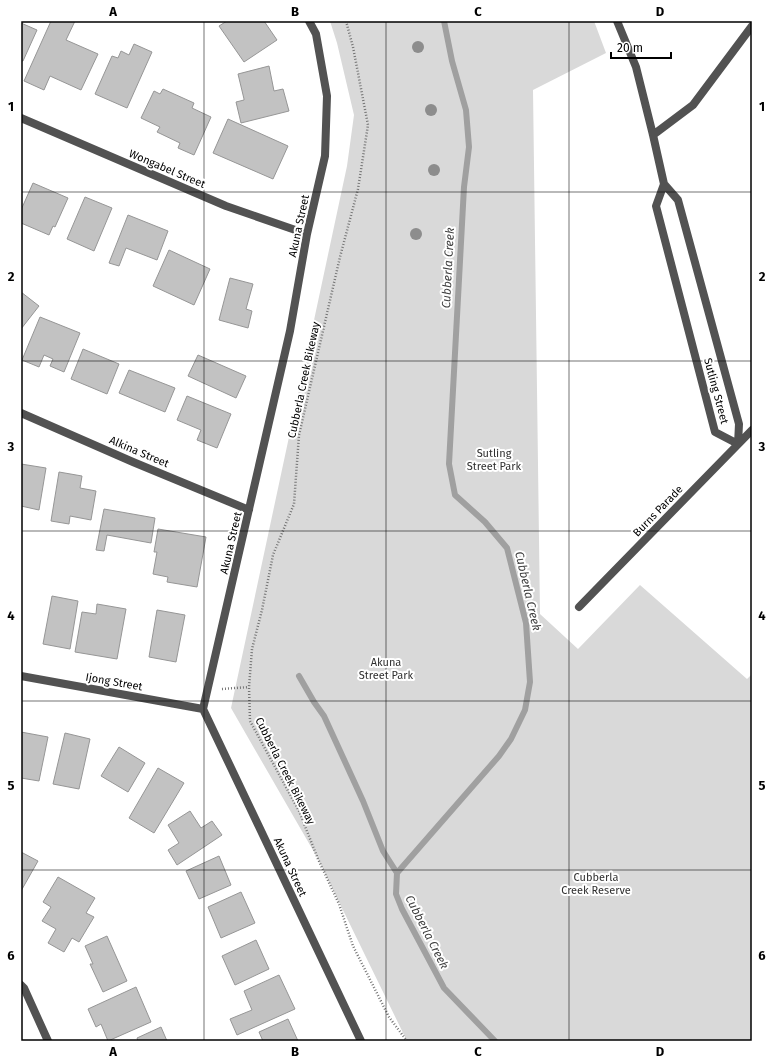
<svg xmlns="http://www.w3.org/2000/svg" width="773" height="1062" font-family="'Fira Sans',sans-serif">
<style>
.green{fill:#d9d9d9}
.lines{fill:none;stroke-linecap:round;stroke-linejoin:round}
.stream{stroke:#a0a0a0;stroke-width:6}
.building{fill:#c2c2c2;stroke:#969696}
.path{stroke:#747474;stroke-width:2.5;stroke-dasharray:1 2;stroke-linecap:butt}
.street{stroke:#525252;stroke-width:8}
.tree{fill:#8d8d8d}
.grid{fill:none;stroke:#000;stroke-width:1;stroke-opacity:0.55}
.labels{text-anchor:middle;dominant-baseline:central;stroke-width:4;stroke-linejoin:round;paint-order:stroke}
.street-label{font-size:11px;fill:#000;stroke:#fff}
.park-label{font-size:11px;fill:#303030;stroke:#fff}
.water-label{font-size:12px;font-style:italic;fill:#414141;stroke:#fff}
.neatline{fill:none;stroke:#000;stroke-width:1.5}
.grid-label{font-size:13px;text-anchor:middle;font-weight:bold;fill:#000}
</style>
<rect width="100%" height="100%" fill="#fff"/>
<path class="green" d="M 330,21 L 594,21 L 606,53 L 533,90 L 540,614 L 578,649 L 640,585 L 747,679 L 752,674 L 752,1041 L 407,1041 L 318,859 L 231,708 L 347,166 L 354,115 L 337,43 Z"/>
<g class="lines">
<path class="stream" d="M 444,21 L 452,61 L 466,110 L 469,147 L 464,187 L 449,464 L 455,495 L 485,522 L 507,548 L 526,623 L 530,682 L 525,710 L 511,739 L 499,756 L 397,873 L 396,894 L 402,909 L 444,988 L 495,1041
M 299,676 L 314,702 L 324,716 L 363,801 L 383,851 L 397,873"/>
</g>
<path class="building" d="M 51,21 L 75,21 L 66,40 L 98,54 L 81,90 L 50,76 L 44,90 L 24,81 Z
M 227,21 L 264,21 L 277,40 L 244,62 L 219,26 Z
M 21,23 L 37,30 L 23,61 L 21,61 Z
M 134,44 L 152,52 L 127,108 L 95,94 L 112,56 L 118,58 L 121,51 L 129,55 Z
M 269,66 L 274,91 L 283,89 L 289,111 L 241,123 L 236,102 L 244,100 L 244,99 L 238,74 Z
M 163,89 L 194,103 L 192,108 L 211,117 L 194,155 L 178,148 L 180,143 L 157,132 L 160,127 L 141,118 L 154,91 L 160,94 Z
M 228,119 L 288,146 L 273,179 L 213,153 Z
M 33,183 L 68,198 L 55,227 L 53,226 L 49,235 L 21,223 L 21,210 Z
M 85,197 L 112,208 L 94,251 L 67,239 Z
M 128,215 L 168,231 L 157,260 L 126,248 L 119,266 L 109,263 Z
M 169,250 L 210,269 L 194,305 L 153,286 Z
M 230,278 L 253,284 L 246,309 L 252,311 L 248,328 L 219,320 Z
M 21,292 L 39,306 L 21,329 Z
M 40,317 L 80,333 L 64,372 L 50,366 L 53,359 L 44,355 L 39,367 L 22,360 Z
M 83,349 L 119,364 L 107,394 L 71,379 Z
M 198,355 L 246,376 L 236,398 L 188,376 Z
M 129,370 L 175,388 L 165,412 L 119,393 Z
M 187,396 L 231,414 L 217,448 L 197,440 L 201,430 L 177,420 Z
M 21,464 L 46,468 L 39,510 L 21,506 Z
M 59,472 L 82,476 L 80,488 L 96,491 L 91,520 L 70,516 L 69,524 L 51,521 Z
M 104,509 L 155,518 L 151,543 L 107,535 L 104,551 L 96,550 Z
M 158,529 L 206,537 L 197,587 L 167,582 L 168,577 L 153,574 L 157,552 L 154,552 Z
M 52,596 L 78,601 L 70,649 L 43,644 Z
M 97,604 L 126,609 L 117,659 L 75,652 L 82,612 L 96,614 Z
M 157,610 L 185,615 L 176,662 L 149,657 Z
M 21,732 L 48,737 L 39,781 L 21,778 Z
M 65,733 L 90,739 L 79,789 L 53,784 Z
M 119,747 L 145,763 L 128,792 L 101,776 Z
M 158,768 L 184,783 L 154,833 L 129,818 Z
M 190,811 L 201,828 L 212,821 L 222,835 L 177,865 L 168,850 L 179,843 L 168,825 Z
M 21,852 L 38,861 L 21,891 Z
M 219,856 L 231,885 L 199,899 L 186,871 Z
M 58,877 L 95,898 L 86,913 L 94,917 L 79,942 L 72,938 L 64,952 L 48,943 L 56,929 L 42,921 L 51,907 L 43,902 Z
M 241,892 L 255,923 L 221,938 L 208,907 Z
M 107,936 L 127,981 L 103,992 L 90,964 L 93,964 L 85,946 Z
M 256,940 L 269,969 L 235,985 L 222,956 Z
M 279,975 L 295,1009 L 237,1035 L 230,1019 L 252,1010 L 244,991 Z
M 136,987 L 151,1022 L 108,1041 L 101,1024 L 96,1027 L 88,1009 Z
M 288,1019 L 298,1041 L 263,1041 L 259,1032 Z
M 161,1027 L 167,1041 L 138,1041 L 137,1038 Z"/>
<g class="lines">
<path class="path" d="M 346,21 L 353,47 L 368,125 L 358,189 L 340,257 L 299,435 L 294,504 L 273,555 L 262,610 L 252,649 L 249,687 L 250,721 L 299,811 L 318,859 L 339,904 L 353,946 L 389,1017 L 407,1041
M 222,689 L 249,687"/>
<path class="street" d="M 309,21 L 316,34 L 327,96 L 325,156 L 307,234 L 290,331 L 203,709 L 361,1041
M 617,21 L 636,67 L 653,135 L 664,184 L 678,200 L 739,424 L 738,444 L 715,432 L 656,206 L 664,184
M 21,118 L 226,206 L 307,234
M 653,135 L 693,105 L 752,26
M 21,413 L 133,462 L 249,510
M 579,607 L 752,430
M 21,676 L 203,709
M 21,985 L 24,988 L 48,1041"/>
</g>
<g class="tree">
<circle cx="418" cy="47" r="6"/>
<circle cx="431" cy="110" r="6"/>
<circle cx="434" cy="170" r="6"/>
<circle cx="416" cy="234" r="6"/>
</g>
<path class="grid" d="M 204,21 L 204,1041M 386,21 L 386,1041M 569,21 L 569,1041M 21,192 L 752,192M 21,361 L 752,361M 21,531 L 752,531M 21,701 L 752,701M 21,870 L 752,870"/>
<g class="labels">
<g class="street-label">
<text transform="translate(167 169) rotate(23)">Wongabel Street</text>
<text transform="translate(299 226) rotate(-78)">Akuna Street</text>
<text transform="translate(304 380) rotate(-78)">Cubberla Creek Bikeway</text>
<text transform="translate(716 391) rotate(75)">Sutling Street</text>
<text transform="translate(139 452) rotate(23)">Alkina Street</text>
<text transform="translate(658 511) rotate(-46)">Burns Parade</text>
<text transform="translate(231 543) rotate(-77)">Akuna Street</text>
<text transform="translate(114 682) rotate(10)">Ijong Street</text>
<text transform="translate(285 771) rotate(63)">Cubberla Creek Bikeway</text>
<text transform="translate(290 867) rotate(65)">Akuna Street</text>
</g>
<g class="park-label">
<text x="494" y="453">Sutling<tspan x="494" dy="13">Street Park</tspan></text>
<text x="386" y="662">Akuna<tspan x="386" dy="13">Street Park</tspan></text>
<text x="596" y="877">Cubberla<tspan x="596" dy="13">Creek Reserve</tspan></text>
</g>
<g class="water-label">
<text transform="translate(448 268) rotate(-87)">Cubberla Creek</text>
<text transform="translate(528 591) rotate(77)">Cubberla Creek</text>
<text transform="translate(427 932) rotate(63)">Cubberla Creek</text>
</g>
</g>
<rect width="773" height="1062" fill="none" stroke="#ffffff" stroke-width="44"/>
<path d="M611 52v6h60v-6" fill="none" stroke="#000000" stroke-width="2"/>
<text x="617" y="52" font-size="12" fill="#000000" stroke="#ffffff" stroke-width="3" paint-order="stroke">20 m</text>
<rect x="22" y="22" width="729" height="1018" class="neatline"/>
<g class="grid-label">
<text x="113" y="16">A</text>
<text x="295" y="16">B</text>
<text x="478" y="16">C</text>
<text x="660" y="16">D</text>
<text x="11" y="111">1</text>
<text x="762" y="111">1</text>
<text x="11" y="281">2</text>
<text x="762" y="281">2</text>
<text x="11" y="451">3</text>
<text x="762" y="451">3</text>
<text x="11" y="620">4</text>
<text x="762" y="620">4</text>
<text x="11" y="790">5</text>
<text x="762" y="790">5</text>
<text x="11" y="960">6</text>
<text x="762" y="960">6</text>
<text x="113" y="1056">A</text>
<text x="295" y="1056">B</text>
<text x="478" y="1056">C</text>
<text x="660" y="1056">D</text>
</g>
</svg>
